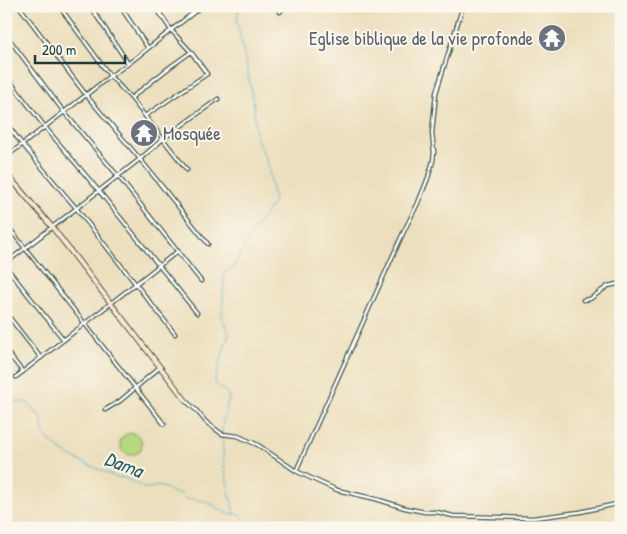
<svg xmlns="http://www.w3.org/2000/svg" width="627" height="534" font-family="'Patrick Hand',sans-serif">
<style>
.green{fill:#b7d880;stroke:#6b8a5a}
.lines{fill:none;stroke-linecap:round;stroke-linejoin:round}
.stream{stroke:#46afc5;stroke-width:1}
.street-casing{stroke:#3e5549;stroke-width:5}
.secondary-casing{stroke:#3e5549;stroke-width:6}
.street{stroke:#fff;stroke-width:2.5}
.secondary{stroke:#fbe5cf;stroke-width:4}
.labels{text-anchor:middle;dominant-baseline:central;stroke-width:4;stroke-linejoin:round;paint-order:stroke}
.worship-label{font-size:19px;fill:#5b616d;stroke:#fbf7ec;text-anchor:end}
.water-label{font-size:20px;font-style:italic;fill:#2b5f60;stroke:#fbf7ec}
</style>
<rect width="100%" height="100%" fill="#fbf7ec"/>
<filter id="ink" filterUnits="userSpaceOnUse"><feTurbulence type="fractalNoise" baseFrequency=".02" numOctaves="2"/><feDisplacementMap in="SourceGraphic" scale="10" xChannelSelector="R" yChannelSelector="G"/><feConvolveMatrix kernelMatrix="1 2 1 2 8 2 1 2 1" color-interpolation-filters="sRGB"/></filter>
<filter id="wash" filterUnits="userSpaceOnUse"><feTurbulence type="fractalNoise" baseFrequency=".0096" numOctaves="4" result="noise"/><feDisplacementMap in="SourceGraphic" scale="20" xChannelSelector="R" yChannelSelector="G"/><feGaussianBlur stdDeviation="1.12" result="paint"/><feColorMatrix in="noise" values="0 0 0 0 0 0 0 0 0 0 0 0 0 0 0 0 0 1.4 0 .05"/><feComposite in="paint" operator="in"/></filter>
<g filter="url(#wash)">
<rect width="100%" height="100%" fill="#ecdfbd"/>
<path class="green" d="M120 444a11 11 0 1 1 22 0a11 11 0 1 1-22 0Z"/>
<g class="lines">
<path class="stream" d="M 6,399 L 14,402 L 25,402 L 29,404 L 35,412 L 41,416 C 42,422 42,431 45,435 C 62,458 91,464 115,477 L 119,478 L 123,477 C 129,480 139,486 145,488 C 151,489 155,485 162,487 C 169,488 172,495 180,493 L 184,498 L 191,500 L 193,498 L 209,503 L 229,514 L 237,514 L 241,515 L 250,524 L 250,528
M 234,514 L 224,466 L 222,434 L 222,427 L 229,398 L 228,394 C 222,388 216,388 215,379 L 229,333 L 222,319 L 224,273 L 234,267 L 251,233 L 274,202 L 268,164 L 256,137 L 254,104 L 237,21 L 239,6"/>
</g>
</g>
<g filter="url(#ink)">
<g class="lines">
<defs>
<path id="street" d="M 19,6 L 86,95 L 140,159 L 208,244
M 59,6 L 110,76 L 131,98 L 187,170
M 90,6 L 128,63
M 120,6 L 148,48
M 191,6 L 193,13
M 6,11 L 11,6
M 280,12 L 285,6
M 6,35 L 64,112 L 118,176 L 201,281
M 6,76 L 45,127 L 99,191 L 197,313
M 131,98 L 170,67 L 191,52
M 145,116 L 207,74 L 191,52 L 171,30 L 155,6
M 6,123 L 22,144 L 76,208 L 175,334
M 6,157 L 86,95 L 110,76 L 128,64 L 202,6
M 6,224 L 164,424
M 6,263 L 140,159 L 163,139 L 218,99
M 6,267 L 64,340
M 583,300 L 590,299 L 608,286 L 621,283
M 6,313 L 41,358
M 6,351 L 23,372
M 16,377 L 178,251
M 187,402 L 196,410 L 206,422 L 222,434 L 238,436 L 258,445 L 296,471 L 319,482 L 337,490 L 376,499 L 405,508 L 425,512 L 437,512 L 453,516 L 533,518 L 580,512 L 621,503
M 105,410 L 120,401 L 160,367
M 296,471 L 404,231 L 418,203 L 428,178 L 433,161 L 434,152 L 432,133 L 436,93 L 463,6"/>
<path id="secondary" d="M 6,173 L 52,227 L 187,402"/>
</defs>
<use href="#street" class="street-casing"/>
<use href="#secondary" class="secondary-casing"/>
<use href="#street" class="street"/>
<use href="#secondary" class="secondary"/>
</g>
</g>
<defs>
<symbol id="temple-disc" viewBox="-11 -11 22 22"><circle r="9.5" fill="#6b7280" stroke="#fbf7ec"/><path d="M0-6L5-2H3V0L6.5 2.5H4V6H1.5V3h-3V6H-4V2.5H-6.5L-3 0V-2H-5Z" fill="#fff"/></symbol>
</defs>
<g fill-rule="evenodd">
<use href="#temple-disc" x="536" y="22" width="32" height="32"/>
<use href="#temple-disc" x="128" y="117" width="32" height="32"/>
</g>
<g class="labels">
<g class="worship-label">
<text x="533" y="38">Eglise biblique de la vie profonde</text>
<text x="163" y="133" text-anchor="start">Mosquée</text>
</g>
<g class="water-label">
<text transform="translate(124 464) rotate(21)">Dama</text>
</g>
</g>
<rect width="627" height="534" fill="none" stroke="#fbf7ec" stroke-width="25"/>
<path d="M35 55v8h90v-8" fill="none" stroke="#1f3d34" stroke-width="2.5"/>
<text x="42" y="55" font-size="15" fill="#1f3d34" stroke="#fbf7ec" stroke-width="4" paint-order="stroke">200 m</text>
</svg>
